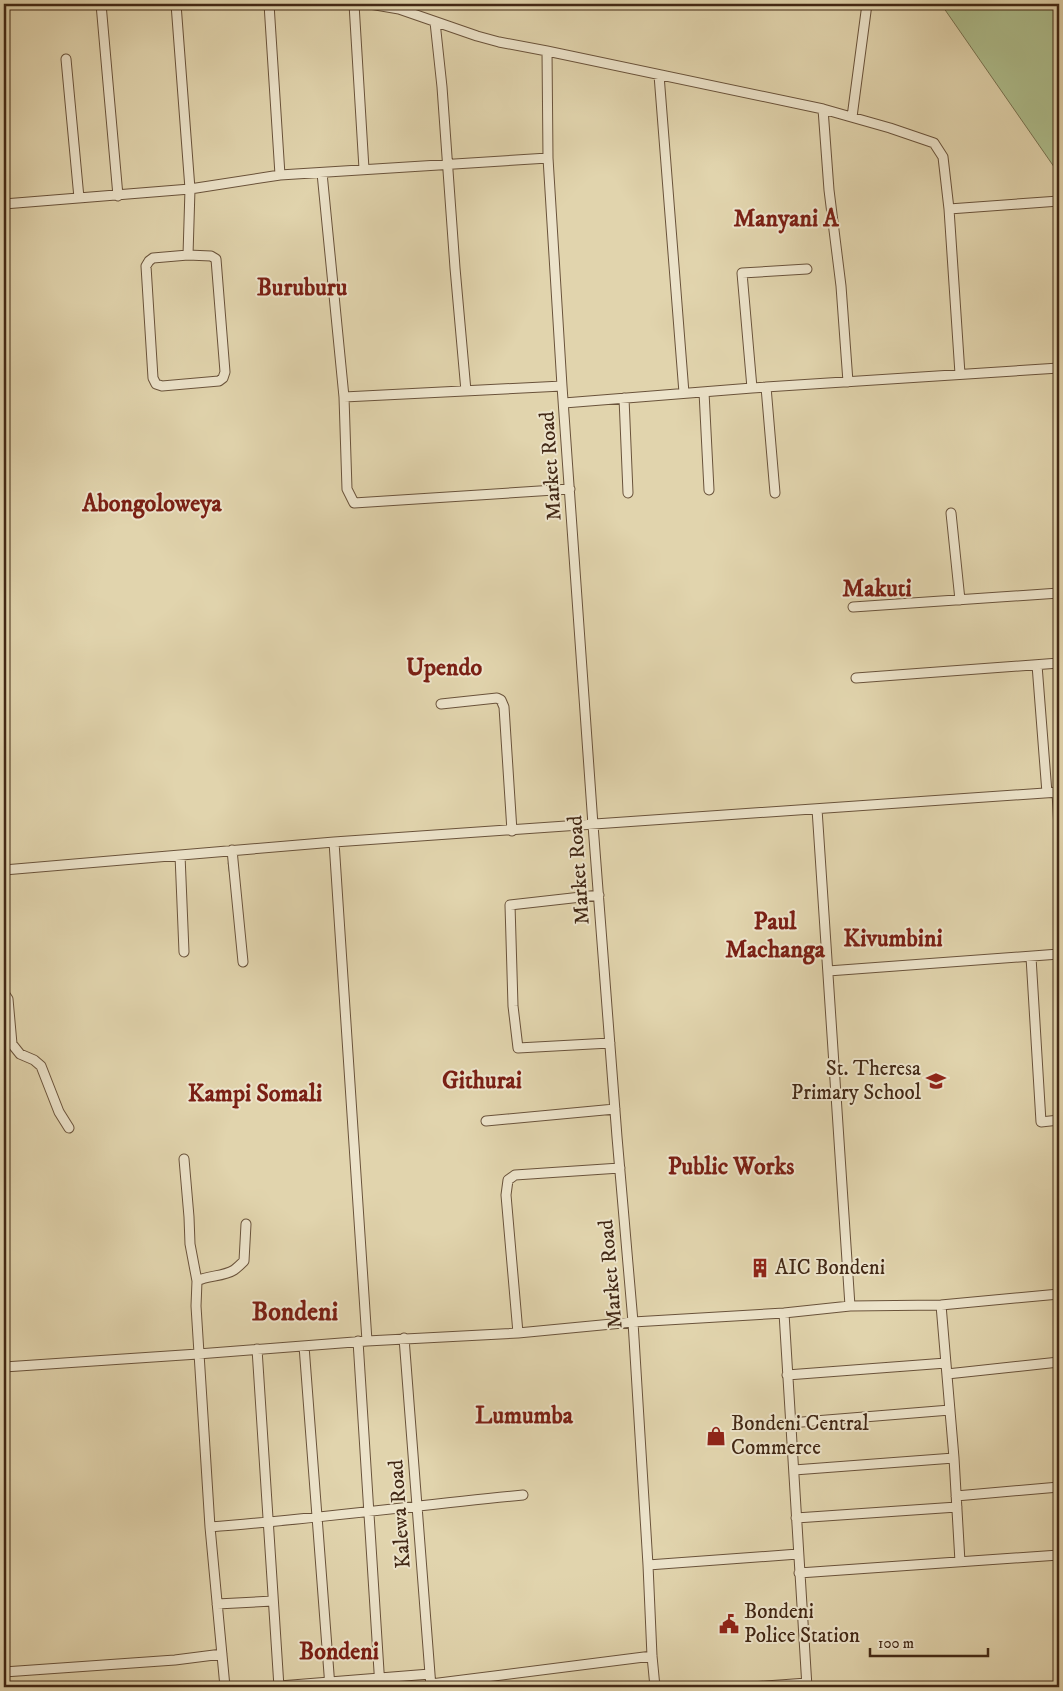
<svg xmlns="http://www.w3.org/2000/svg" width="1063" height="1691" font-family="'IM FELL DW Pica',serif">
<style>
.green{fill:#aebe8d;stroke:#787351}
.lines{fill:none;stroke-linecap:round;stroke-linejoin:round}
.stream{stroke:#747e71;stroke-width:2.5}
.minor-casing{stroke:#6a533b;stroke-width:11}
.minor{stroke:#ece3ca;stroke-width:9}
.labels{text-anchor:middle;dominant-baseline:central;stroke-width:4;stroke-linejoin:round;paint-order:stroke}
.street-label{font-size:21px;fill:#422815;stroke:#ece3ca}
.poi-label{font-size:21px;fill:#422815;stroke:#ece3ca;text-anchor:start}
.quarter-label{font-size:24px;font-weight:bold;fill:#7a1f14;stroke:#ece3ca}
.district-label{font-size:26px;font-weight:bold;fill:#7a1f14;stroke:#ece3ca}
</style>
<rect width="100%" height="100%" fill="#e1d4ad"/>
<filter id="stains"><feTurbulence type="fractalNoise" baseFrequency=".004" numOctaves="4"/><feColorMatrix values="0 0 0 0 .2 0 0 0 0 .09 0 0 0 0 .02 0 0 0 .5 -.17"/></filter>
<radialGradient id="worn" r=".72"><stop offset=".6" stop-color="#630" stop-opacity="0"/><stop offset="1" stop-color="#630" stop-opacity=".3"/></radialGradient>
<path class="green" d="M941,4H1059V174Z"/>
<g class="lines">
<path class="stream" d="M229,863L230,871"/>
<defs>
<path id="minor" d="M101,4L118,196
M176,4L190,189L188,255
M269,4L280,175
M354,4L364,169
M370,4L399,9L477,36L499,42L547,51L823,109L890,128L934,143L943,157L949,209L960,374
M435,22L442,87L455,268L466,391
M547,51L548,158L562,386L593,825L617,1137L633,1322L648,1565L652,1656L655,1687
M66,59L79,198
M659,75L684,393
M823,109L829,190L841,286L848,382
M852,117L867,4
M322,173L344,397L347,489L354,503L570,489
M4,204L190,189L280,175L548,158
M949,209L1059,201
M188,255L211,256L216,259L225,372L223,378L219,381L162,386L156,384L153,378L146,266L149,261L153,258Z
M766,387L775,493
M752,388L742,273L807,269
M704,392L709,490
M344,397L562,386
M624,398L628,493
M564,403L752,388L1059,368
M951,513L960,600
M853,607L1059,593
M1037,665L1047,793
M856,678L1059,663
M441,704L497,698L501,700L504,707L512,831
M1057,792L1059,829
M817,809L850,1306
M334,842L367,1341
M232,850L243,962
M180,855L184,952
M4,870L334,842L1059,792
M599,895L510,905L513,1006L518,1048L610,1043
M1031,957L1041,1122L1059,1120
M828,971L1059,954
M4,993L8,999L12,1044L20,1054L34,1060L41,1066L59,1112L69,1128
M486,1121L615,1109
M184,1159L189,1217L190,1244L197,1281
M941,1305L954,1458L960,1562
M784,1313L807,1687
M518,1333L506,1195L508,1180L515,1175L620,1168
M404,1338L431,1687
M358,1341L380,1687
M304,1346L330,1687
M257,1349L279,1687
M4,1367L198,1354L367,1341L518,1333L633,1322L784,1313L850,1306L941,1305L1059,1294
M947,1374L1059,1362
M787,1375L946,1363
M790,1423L950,1410
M794,1470L954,1458
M956,1496L1059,1487
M796,1518L957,1507
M210,1527C315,1519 419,1505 523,1495
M648,1565L798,1554
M799,1573L1059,1555
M217,1604L273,1601
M4,1672L175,1660L222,1654
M431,1684L652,1656
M225,1687L210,1527L196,1306L197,1281C208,1275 223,1277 234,1270C237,1268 241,1264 244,1261L246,1224
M267,1687L430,1674
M752,1687L807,1683"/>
</defs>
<use href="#minor" class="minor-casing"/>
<use href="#minor" class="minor"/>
</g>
<defs>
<symbol id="school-bare" viewBox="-9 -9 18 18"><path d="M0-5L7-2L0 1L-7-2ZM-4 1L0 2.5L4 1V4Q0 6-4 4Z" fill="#8f2418" stroke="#ece3ca" stroke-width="2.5" paint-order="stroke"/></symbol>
<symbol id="building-bare" viewBox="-9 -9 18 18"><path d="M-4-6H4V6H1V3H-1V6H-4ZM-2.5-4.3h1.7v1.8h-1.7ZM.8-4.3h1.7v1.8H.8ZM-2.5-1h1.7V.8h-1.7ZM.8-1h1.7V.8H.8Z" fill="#8f2418" stroke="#ece3ca" stroke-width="2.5" paint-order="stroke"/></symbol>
<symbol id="shop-bare" viewBox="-9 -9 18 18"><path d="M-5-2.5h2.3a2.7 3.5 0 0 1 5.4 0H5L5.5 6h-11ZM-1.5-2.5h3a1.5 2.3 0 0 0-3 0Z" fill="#8f2418" stroke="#ece3ca" stroke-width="2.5" paint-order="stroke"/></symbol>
<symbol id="civic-bare" viewBox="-9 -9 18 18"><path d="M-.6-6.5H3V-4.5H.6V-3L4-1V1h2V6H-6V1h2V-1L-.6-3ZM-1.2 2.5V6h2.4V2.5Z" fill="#8f2418" stroke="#ece3ca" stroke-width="2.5" paint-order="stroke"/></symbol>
</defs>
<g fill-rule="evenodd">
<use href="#school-bare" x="922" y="1067" width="28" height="28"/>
<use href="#building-bare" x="746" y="1254" width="28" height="28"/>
<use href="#shop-bare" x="702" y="1422" width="28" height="28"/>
<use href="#civic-bare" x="715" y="1610" width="28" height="28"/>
</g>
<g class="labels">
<g class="street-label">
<text transform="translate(551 466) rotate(-94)">Market Road</text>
<text transform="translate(579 870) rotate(-94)">Market Road</text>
<text transform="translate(611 1274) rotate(-95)">Market Road</text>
<text transform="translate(400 1514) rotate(-94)">Kalewa Road</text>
</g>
<g class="poi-label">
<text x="921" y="1069" text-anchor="end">St. Theresa<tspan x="921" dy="24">Primary School</tspan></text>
<text x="775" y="1268">AIC Bondeni</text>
<text x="731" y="1424">Bondeni Central<tspan x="731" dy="24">Commerce</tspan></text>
<text x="744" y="1612">Bondeni<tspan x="744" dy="24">Police Station</tspan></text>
</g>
<g class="quarter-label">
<text x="786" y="219">Manyani A</text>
<text x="302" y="288">Buruburu</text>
<text x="152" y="504">Abongoloweya</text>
<text x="877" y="589">Makuti</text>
<text x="444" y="668">Upendo</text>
<text x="775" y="922">Paul<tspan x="775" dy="28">Machanga</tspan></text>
<text x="893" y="939">Kivumbini</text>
<text x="482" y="1081">Githurai</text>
<text x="255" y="1094">Kampi Somali</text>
<text x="731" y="1167">Public Works</text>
<text x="524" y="1416">Lumumba</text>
<text x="339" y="1652">Bondeni</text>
</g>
<g class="district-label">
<text x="295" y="1312">Bondeni</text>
</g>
</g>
<rect width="1063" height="1691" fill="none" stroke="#e1d4ad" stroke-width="20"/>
<rect x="5" y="5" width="1053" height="1681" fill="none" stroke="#422815" stroke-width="2.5"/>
<rect x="10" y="10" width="1043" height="1671" fill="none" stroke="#422815"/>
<path d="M870 1648v8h118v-8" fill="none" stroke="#422815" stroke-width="2.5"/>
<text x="878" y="1648" font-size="15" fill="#422815" stroke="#ece3ca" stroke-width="4" paint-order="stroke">100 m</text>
<rect width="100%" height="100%" filter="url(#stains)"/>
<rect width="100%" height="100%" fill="url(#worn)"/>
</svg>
